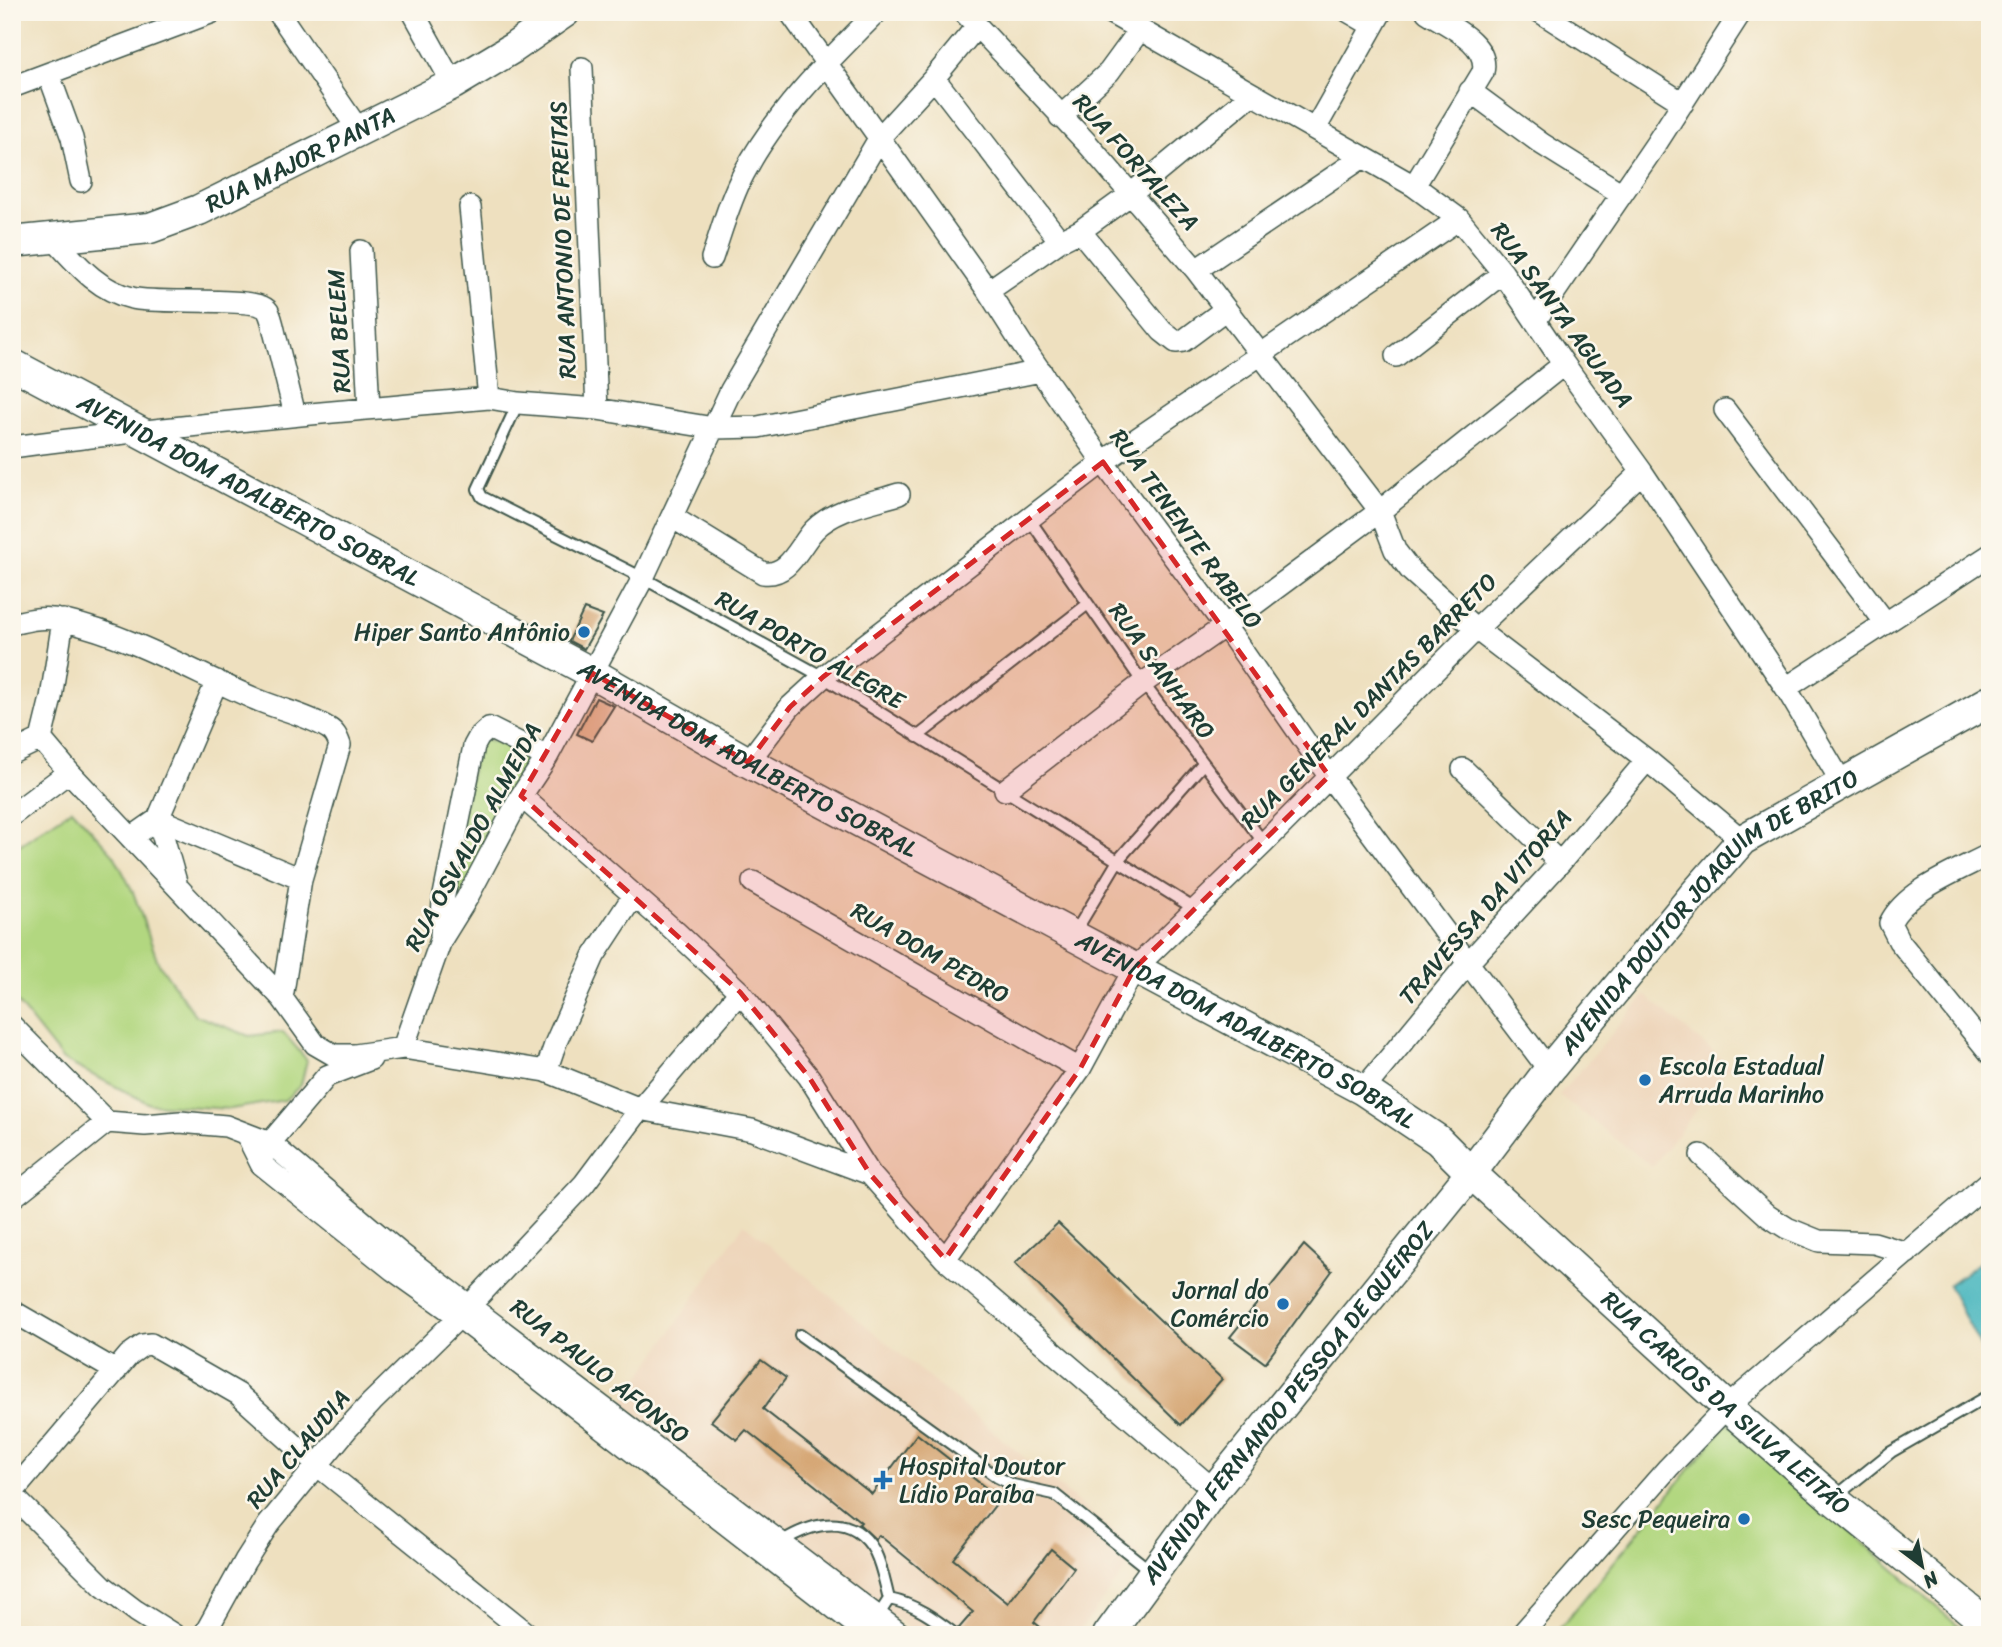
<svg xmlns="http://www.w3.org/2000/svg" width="2002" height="1647" font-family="Sriracha,sans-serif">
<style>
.built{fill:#eed6bb}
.green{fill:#b2d780;stroke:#688a5a;stroke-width:2}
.water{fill:#47b6be;stroke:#337a79;stroke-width:2}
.building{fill:#d6a776}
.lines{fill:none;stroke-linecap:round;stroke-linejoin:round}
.lane-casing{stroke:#3e5549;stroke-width:14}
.street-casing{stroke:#3e5549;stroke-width:24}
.secondary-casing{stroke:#3e5549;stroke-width:33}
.lane{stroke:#fff;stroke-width:10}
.street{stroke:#fff;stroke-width:21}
.secondary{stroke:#fff;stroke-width:30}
.marked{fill:#d62828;fill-opacity:0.2;stroke:#d62828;stroke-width:5;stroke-dasharray:14 9;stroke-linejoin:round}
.poi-dot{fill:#1f6fb2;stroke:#fbf7ec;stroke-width:2.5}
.labels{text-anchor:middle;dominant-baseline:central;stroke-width:5;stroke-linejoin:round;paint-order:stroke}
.street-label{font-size:24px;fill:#1f3d34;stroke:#fbf7ec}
.poi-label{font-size:24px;fill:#1f3d34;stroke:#fbf7ec;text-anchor:end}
</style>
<rect width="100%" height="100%" fill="#fbf7ec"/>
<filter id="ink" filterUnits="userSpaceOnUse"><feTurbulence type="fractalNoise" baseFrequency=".0143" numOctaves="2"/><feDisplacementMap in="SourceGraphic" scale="14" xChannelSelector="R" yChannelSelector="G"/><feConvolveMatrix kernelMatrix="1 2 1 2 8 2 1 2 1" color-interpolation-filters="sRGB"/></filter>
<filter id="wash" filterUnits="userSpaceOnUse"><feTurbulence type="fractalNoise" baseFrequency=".00686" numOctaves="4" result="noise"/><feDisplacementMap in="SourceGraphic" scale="28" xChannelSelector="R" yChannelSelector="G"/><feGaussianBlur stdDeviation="1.57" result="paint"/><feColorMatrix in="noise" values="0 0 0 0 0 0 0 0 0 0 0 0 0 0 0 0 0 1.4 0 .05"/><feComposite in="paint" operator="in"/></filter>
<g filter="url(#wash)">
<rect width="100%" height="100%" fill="#eee0bf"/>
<path class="built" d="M1645,995L1730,1066L1652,1167L1559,1095Z
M744,1224L1139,1553L1076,1635H918L619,1408Z"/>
<path class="green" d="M479,737L547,757L467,898L443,900Z
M72,809L114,855L133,892L158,962L195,1015L249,1036L283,1032L307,1060L301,1085L285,1100L231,1109L150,1104L63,1060L12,996V850Z
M1728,1422L1968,1635H1552L1566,1621Z"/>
<path class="water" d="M1990,1255V1365L1948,1285Z"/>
<g id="blocks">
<path class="building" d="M584,609L603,616L584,649L569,641Z
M596,698L614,706L592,741L577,734Z
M1058,1223L1222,1379L1181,1425L1015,1263Z
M1304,1245L1332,1271L1265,1363L1230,1337Z
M761,1360L786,1378L763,1409L872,1494L917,1434L1000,1499L953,1559L1008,1603L1051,1549L1074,1568L1034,1622L1050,1635H964L959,1628L973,1612L879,1535L875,1539L859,1524L861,1522L746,1430L737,1440L711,1421Z"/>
</g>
</g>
<g filter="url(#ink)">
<use href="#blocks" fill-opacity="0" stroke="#3e5549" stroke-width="2"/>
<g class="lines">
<defs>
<path id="lane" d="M518,403L478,489L482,497L643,578L823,677L1195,909
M1030,520L1143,683L1264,843
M917,737L1088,604
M1074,934L1119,859L1203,764
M800,1335L997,1477L1013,1485L1054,1494L1152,1572
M1835,1497L1891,1452L1990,1395
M781,1542C813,1522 853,1512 875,1552C882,1566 885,1584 889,1599
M878,1616L889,1599C915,1604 935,1619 956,1635"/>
<path id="street" d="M278,12L360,132
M413,12L453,84
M790,12L988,291L1023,346L1103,462L1225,626L1329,776L1468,963L1549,1070
M964,12L1086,142L1196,270L1380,511L1395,550L1411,571L1476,629L1647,760L1742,840
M1109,12L1414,186L1459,219L1503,273L1564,364L1642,472L1786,688L1842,783
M1349,12L1373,26
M1540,12L1683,103
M582,68L597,409
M49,75L72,138L81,181
M934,78L1060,241
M12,87L213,12
M1470,91L1542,144L1622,194
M1060,117L1109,72L1139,31
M1315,129L1381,12
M1414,186L1483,72C1490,43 1448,26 1427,12
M470,207L489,398
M1080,231L1162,331L1176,342L1183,341L1226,309
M53,238C76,263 97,290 132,298C157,305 258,295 268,311C273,320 274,333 277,342C283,366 289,390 295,415
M361,251L369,409
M712,258C722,229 730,199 744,173C777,111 828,61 877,12
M1196,270L1363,157
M988,291L1060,241L1080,231L1131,194L1252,94
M1535,321L1656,144L1741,12
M1396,356L1503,273
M1725,410L1885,622
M12,447C171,426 330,412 489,398L518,403L597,409L714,428L758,427L1041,371
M672,517L763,573C789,577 799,546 814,530C835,508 871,503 899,494
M63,620L51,698L41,739L69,772L282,998L315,1044L334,1055H355L403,1048L546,1071L640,1109L752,1130L870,1174
M12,624C31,619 46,616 65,621C131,636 191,671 253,698C277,709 305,714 328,728C335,732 337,737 340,745L301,879L282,998
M1786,688L1990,555
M12,753L41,739
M748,762L790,707L823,677L1103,462L1459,219
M1463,769L1560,863
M1005,790L1143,683L1225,626L1380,511L1564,364
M521,796L676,932L740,992L809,1077L870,1174L945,1259L1214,1490
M12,815L69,772
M131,838L158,819L301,879
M1990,854C1958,871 1906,890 1890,923L1899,941L1990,1053
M176,882L158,819L217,681
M753,882L1080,1069
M441,936L443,900L474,746L479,737L489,728L547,757
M12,1026L107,1122L145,1125L180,1122L226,1126L270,1143L400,1253L902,1635
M403,1048L441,940L467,898L521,796L547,757L643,578L731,390L880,137L934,78L977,26
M546,1071L556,1042L594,956L634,895
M1363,1090L1468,963L1560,863L1647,760
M246,1134L261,1164L393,1270L459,1317L869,1635
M265,1153L270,1143L327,1076L371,1059
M1701,1155L1768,1216L1787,1228L1819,1241L1874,1243L1907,1253
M12,1198L107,1122
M945,1259L1080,1069L1134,969L1264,843L1476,629L1642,472
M12,1311L116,1371
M12,1493L129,1355L143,1345L151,1344L238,1394L317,1465L529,1635
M12,1495L103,1586L136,1611L174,1635
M204,1635L245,1561L268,1525L347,1429L372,1402L459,1317L584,1184L640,1109L740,992
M1521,1635L1668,1468L1727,1407L1990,1181"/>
<g id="secondary">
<path id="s1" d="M12,242L150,228L199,210L453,84L513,48L565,12"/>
<path id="s2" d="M12,364L592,673L748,762L1363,1090L1438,1140L1471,1173L1727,1407L1833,1499L1990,1626"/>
<path id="s3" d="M1108,1635L1214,1490L1471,1173L1549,1070L1692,897L1742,840L1990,701"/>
</g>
</defs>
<use href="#lane" class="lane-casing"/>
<use href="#street" class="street-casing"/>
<use href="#secondary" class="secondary-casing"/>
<use href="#lane" class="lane"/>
<use href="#street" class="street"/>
<use href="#secondary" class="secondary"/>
</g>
</g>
<path class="marked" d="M1103,462L1329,776L1134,969L1080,1069L945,1259L870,1174L809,1077L740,992L521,796L592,673L748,762L790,707L823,677Z"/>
<g class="poi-dot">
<circle cx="584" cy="632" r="7"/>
<circle cx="1645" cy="1080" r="7"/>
<circle cx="1283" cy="1304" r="7"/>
<path d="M879.5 1469.5h7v7h7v7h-7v7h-7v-7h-7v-7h7z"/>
<circle cx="1744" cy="1519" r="7"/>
</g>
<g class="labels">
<g class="street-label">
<text stroke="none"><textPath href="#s1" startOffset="304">RUA MAJOR PANTA</textPath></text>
<text transform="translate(1136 162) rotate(48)">RUA FORTALEZA</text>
<text transform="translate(563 240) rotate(-92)">RUA ANTONIO DE FREITAS</text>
<text transform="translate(1562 315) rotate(54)">RUA SANTA AGUADA</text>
<text transform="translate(339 331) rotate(-93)">RUA BELEM</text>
<text stroke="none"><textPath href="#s2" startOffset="268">AVENIDA DOM ADALBERTO SOBRAL</textPath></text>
<text transform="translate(1186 529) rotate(54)">RUA TENENTE RABELO</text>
<text transform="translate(810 650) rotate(30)">RUA PORTO ALEGRE</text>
<text transform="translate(1162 671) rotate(54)">RUA SANHARO</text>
<text transform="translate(1369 701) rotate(-45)">RUA GENERAL DANTAS BARRETO</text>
<text stroke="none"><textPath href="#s2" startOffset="835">AVENIDA DOM ADALBERTO SOBRAL</textPath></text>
<text transform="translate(473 837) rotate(-61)">RUA OSVALDO ALMEIDA</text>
<text transform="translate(1485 907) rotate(-49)">TRAVESSA DA VITORIA</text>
<text stroke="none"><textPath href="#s3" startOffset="945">AVENIDA DOUTOR JOAQUIM DE BRITO</textPath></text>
<text transform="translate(930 953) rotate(30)">RUA DOM PEDRO</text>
<text stroke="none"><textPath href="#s2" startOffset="1402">AVENIDA DOM ADALBERTO SOBRAL</textPath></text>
<text transform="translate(600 1371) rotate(38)">RUA PAULO AFONSO</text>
<text stroke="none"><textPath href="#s3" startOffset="294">AVENIDA FERNANDO PESSOA DE QUEIROZ</textPath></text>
<text stroke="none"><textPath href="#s2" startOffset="2014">RUA CARLOS DA SILVA LEITÃO</textPath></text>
<text transform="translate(298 1449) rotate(-50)">RUA CLAUDIA</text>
</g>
<g class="poi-label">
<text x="570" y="632">Hiper Santo Antônio</text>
<text x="1659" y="1066" text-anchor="start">Escola Estadual<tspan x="1659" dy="28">Arruda Marinho</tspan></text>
<text x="1269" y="1290">Jornal do<tspan x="1269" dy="28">Comércio</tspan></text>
<text x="899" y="1466" text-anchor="start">Hospital Doutor<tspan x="899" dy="28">Lídio Paraíba</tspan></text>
<text x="1730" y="1519">Sesc Pequeira</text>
</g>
</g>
<rect width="2002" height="1647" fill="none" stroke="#fbf7ec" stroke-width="42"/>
<g transform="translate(1922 1566) rotate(148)" stroke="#fbf7ec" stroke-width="5" paint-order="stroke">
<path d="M0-5L12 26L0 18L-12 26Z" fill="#1f3d34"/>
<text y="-10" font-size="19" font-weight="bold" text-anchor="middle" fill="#1f3d34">N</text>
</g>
</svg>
